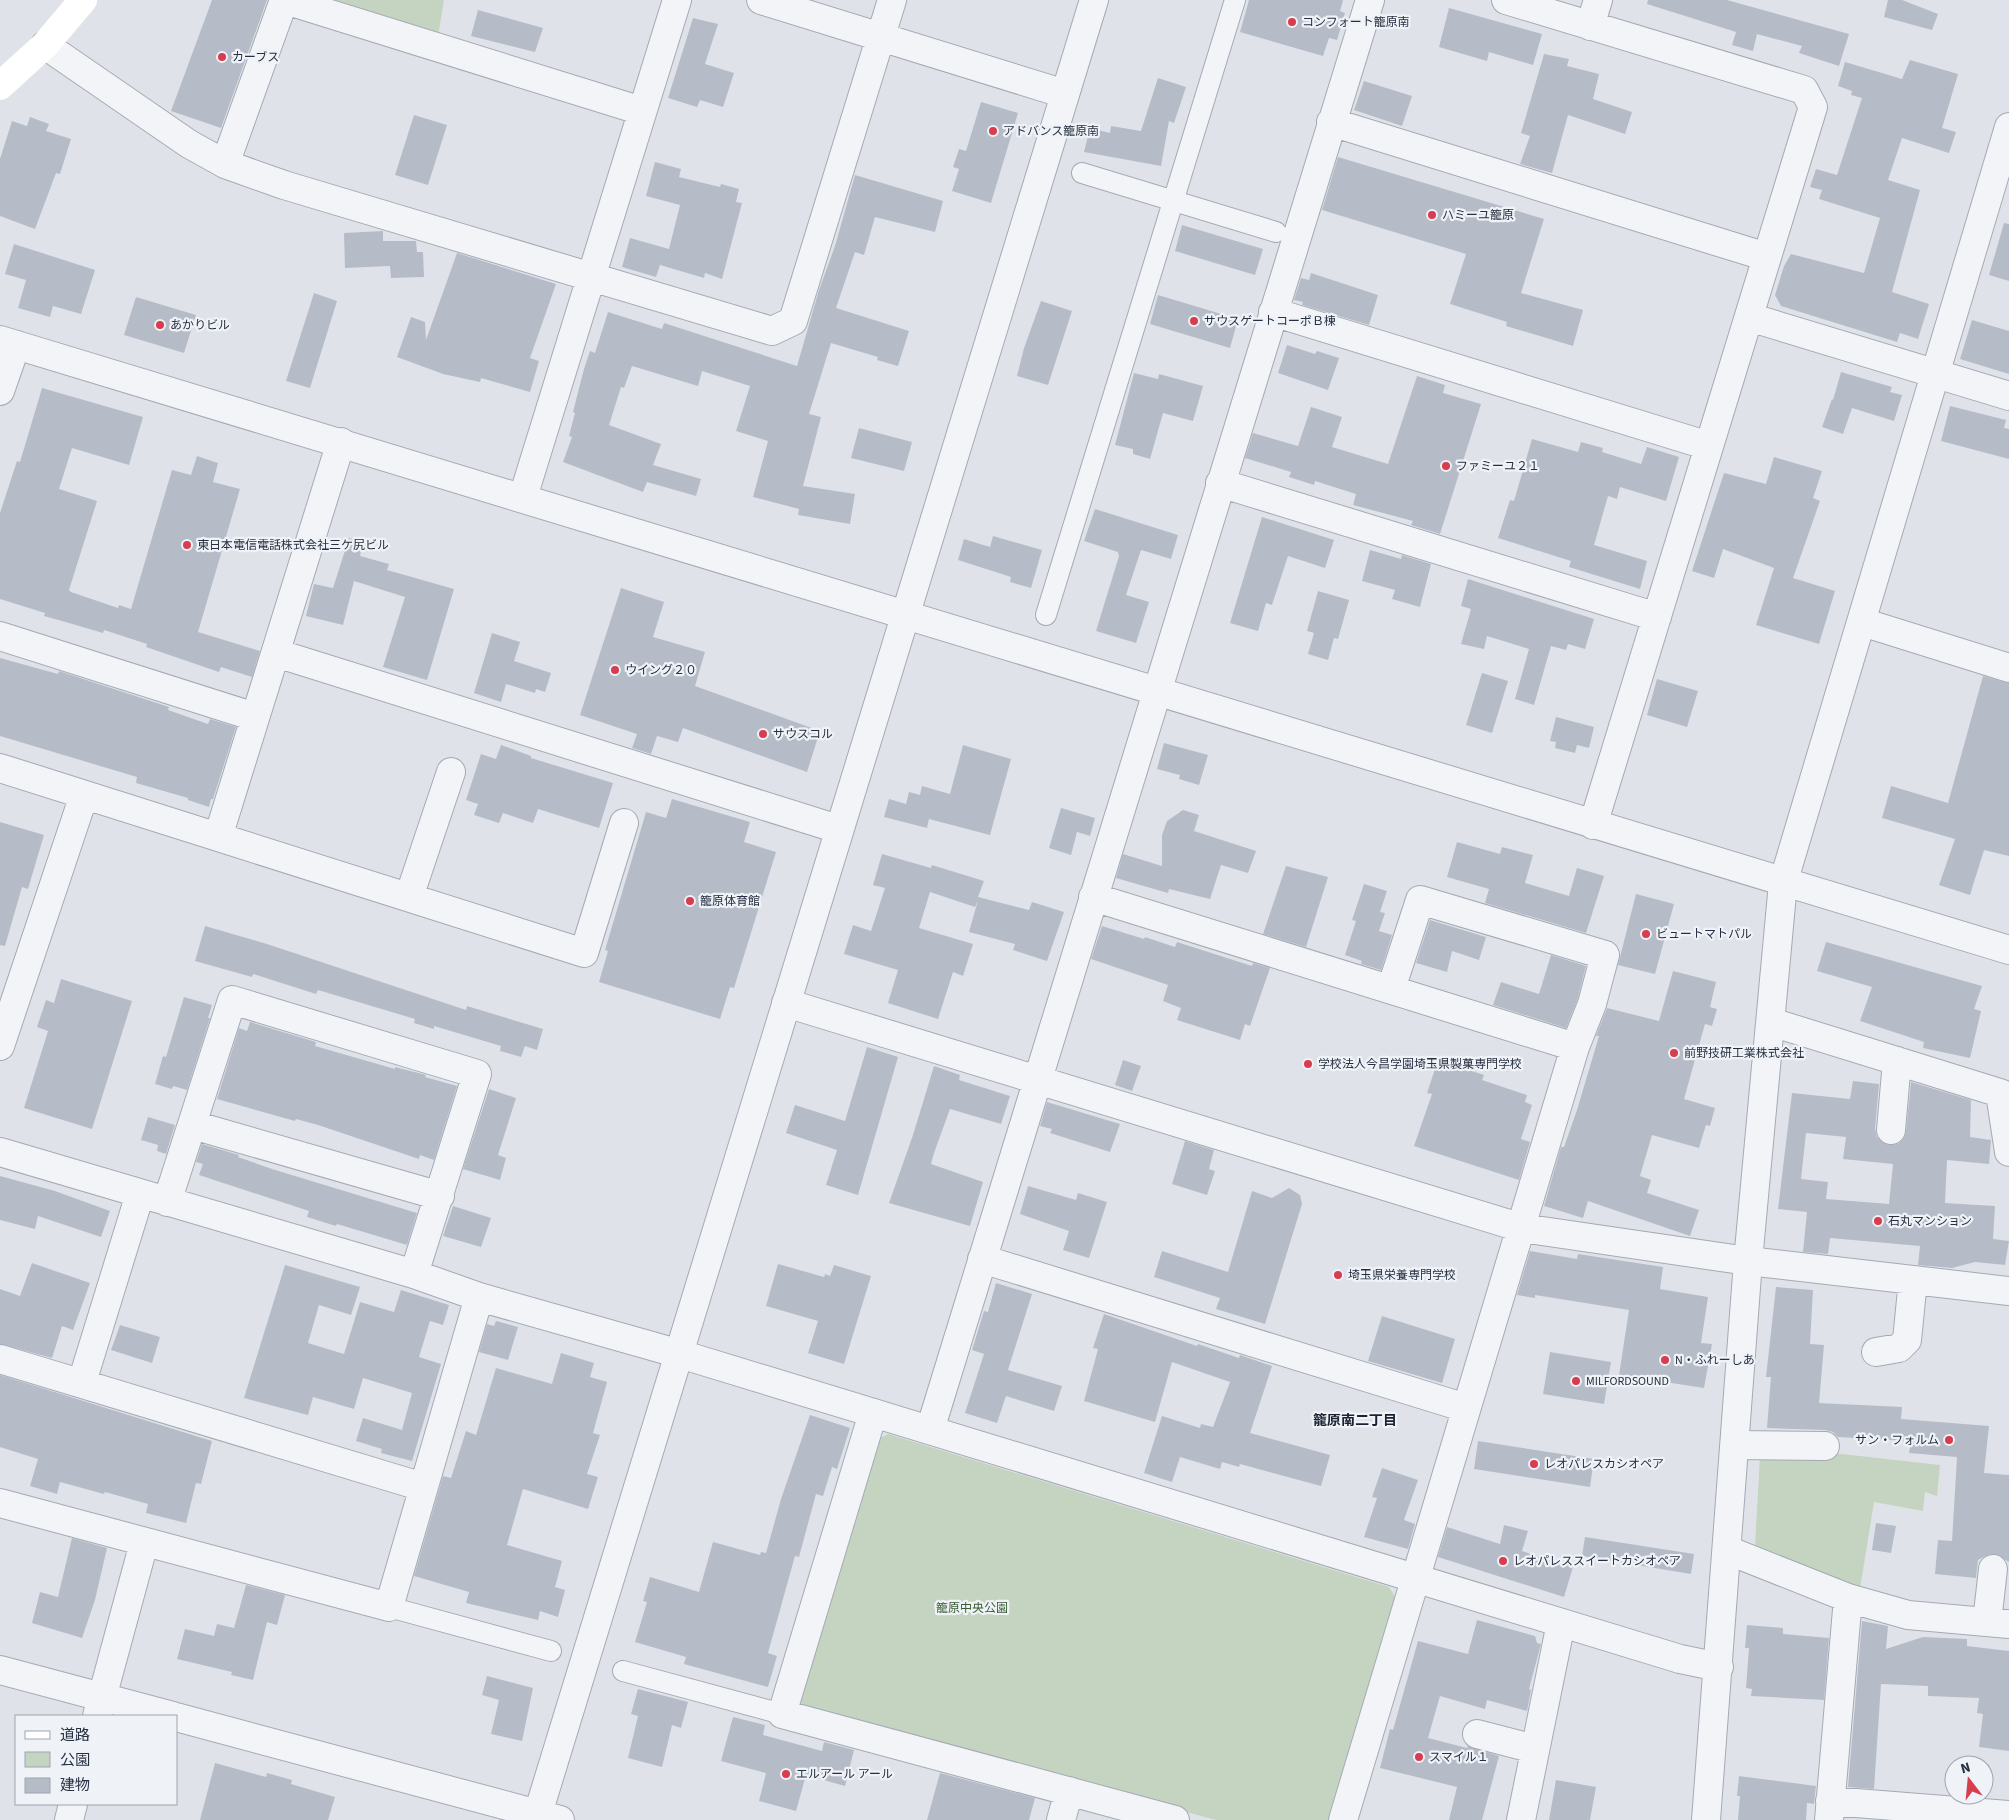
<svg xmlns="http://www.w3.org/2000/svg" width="2009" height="1820" font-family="'Source Sans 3','Noto Sans JP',sans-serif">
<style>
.green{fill:#c4d4c0}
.building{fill:#b6bcc7;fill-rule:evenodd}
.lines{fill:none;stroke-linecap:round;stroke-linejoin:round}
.pedestrian-casing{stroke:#a4aab4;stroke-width:22}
.minor-casing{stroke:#a4aab4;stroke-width:30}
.tertiary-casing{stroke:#a4aab4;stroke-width:30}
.pedestrian{stroke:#f2f4f7;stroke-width:20}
.minor{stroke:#f2f4f7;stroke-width:28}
.tertiary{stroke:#f2f4f7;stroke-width:28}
.secondary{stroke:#fff;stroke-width:28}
.poi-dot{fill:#d73c4f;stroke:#eff2f7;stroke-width:2}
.labels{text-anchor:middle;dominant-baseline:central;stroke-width:4.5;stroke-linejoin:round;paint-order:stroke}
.poi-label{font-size:12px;fill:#273042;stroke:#eff2f7;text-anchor:start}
.park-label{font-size:12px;fill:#3a5e33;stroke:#eff2f7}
.neighbourhood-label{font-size:14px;font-weight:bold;fill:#192132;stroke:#eff2f7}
</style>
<rect width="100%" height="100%" fill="#dfe3e9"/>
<path class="green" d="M320,0H444L438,36Z
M888,1434L1389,1587L1397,1600L1331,1820H1216L803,1708L797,1696L875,1441Z
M1842,1454L1940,1465L1937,1496L1925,1492L1923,1511L1874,1502L1860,1589L1755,1547L1760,1456Z"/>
<path class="building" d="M212,0H267L221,128L171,111Z
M1249,0H1343L1340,11L1345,13L1337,40L1329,38L1323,56L1240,32Z
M1648,0H1727L1849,34L1839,66L1799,53L1802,46L1757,34L1753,51L1732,45L1736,32L1647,4Z
M1888,0H1902L1938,14L1932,30L1884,17Z
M1449,8L1542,34L1533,65L1489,52L1487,61L1439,47Z
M478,10L543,28L535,52L471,36Z
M693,18L718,24L705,64L734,73L723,107L700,100L697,107L668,98Z
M1544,54L1569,59L1567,66L1599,74L1593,99L1632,112L1625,134L1568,115L1552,173L1520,164L1530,136L1521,133Z
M1910,60L1958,74L1942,128L1956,132L1949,153L1902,138L1888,180L1920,190L1892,292L1929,304L1918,339L1900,333L1897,342L1781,306L1775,295L1784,266L1791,254L1864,273L1880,218L1819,199L1822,190L1810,187L1816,169L1837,175L1862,98L1851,95L1852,91L1838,86L1845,62L1902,79Z
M1158,78L1186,87L1174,123L1169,121L1161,166L1084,152L1090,128L1110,133L1111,126L1141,131Z
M1364,81L1412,96L1402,126L1354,110Z
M981,102L1018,113L991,203L952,191L959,169L953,167L959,149L966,151Z
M414,115L447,125L428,185L395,175Z
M30,117L49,124L46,131L71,139L60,174L56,173L35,229L0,216V159L12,121L27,126Z
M1338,157L1544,219L1521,293L1583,310L1573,346L1506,326L1507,322L1450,304L1466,254L1322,210Z
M655,162L681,169L679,177L720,187L721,184L739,189L736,202L742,203L722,279L705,273L704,278L660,265L656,277L622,267L630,238L669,249L680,205L646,196Z
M855,175L943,201L935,232L875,217L864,255L855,252L836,308L909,331L898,366L877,360L878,357L831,343L809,414L821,417L803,486L855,494L850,524L798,515L799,509L753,497L768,441L736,431L750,386L702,371L698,386L632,366L624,388L621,387L609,425L661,444L653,465L701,479L696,496L647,482L643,492L563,462L572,437L569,436L575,413L573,412L584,369L590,351L595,353L608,312L662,329L664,323L797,366L819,290L835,246Z
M2004,223L2009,224V281L1989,275Z
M1182,225L1263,249L1255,275L1175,251Z
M383,231V241H416L417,252H423L424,277L391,278L390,266L345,268L344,233Z
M14,244L95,270L81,314L53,306L50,317L18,308L26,280L5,274Z
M457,253L556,284L530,358L539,361L530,392L481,378L480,382L443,374L397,357L411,317L425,322L426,340Z
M1311,273L1378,295L1369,325L1302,305L1303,302L1294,300L1301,278L1309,280Z
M314,293L337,301L310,388L286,381Z
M1158,295L1238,319L1230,348L1150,324Z
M136,297L196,315L184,353L124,335Z
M1041,301L1072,311L1048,385L1017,376L1024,348Z
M1972,320L2009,331V374L1960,359Z
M1287,345L1315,354L1317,351L1339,358L1328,390L1278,373Z
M1841,372L1892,387L1890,392L1902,395L1894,421L1852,408L1843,434L1822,427L1832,399L1833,400Z
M1134,373L1158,379L1159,374L1203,386L1193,421L1163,413L1150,459L1133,454V449L1115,445Z
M1417,376L1445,385L1443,393L1481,404L1440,534L1411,525L1413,521L1353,505L1356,494L1315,481L1314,485L1289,477L1291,472L1245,458L1253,433L1298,446L1311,407L1342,417L1332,447L1388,464Z
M42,388L143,417L129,465L72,448L59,489L97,501L69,590L71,592L118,608L119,605L131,609L172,470L191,475L197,456L218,463L213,482L240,489L198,632L260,651L252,677L221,667L219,672L146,647L147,644L104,630L103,633L62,621L44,616L45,613L0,599V513L17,461L20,462Z
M1950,406L2006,420L2004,428L2009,429V459L1941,441Z
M859,428L912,442L904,471L851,458Z
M1532,439L1578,452L1581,442L1603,448L1602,452L1641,464L1647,447L1679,457L1666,501L1620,487L1617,499L1608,496L1594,545L1647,561L1640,589L1569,567L1571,561L1498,538L1510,500L1514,501Z
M1774,457L1822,471L1813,498L1820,501L1793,578L1835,591L1819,644L1756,625L1774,568L1723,549L1714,578L1692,571L1724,473L1766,484Z
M1095,509L1178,535L1171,559L1141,550L1126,595L1149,602L1136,643L1096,631L1119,556L1118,552L1084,541Z
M1262,517L1334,540L1325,568L1288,556L1272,605L1266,603L1258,631L1230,623Z
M993,536L1042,550L1031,588L1010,582L1011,577L958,560L964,539L990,547Z
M349,538L363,542L360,556L389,564L387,570L454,589L427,680L383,667L405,597L354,581L343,625L306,616L314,584L333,588Z
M1370,550L1401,559L1402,555L1431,564L1420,607L1392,599L1395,590L1362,581Z
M1468,579L1594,619L1585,649L1568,644L1566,650L1551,646L1534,705L1515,699L1529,649L1487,636L1484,649L1461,644L1471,609L1461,606Z
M621,588L664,602L653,637L705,652L695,686L820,731L807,772L683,728L678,742L657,736L651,754L632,748L637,734L580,715Z
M1318,591L1349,600L1338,639L1334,638L1328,660L1308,654L1314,633L1307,631Z
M492,633L520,642L514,661L551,673L545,692L536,689L535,693L506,684L501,702L474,693Z
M0,658L58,674L59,671L169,707L168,710L208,724L210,719L236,727L213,799H211L209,807L188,800V798L136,783L137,777L0,736Z
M1482,673L1508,681L1492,733L1466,725Z
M1983,676L2009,683V856L1984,850L1970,895L1939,885L1955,839L1882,818L1891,786L1948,803Z
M1657,679L1698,691L1687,727L1647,715Z
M1556,717L1594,727L1589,748L1577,745L1575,753L1555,748L1556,742L1550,741Z
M1164,743L1208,755L1199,785L1179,779L1180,775L1157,769Z
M501,745L531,756V758L613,783L599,828L538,809L533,823L503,813L499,823L474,815L478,804L466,800L481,754L496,759Z
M963,745L1011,759L990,835L929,819L927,828L884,817L889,799L906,804L909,792L920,795L922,786L950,794Z
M672,799L750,822L744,842L776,852L734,988L730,987L720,1019L599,982L608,951L605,950L646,812L666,818Z
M1061,808L1095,818L1090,836L1077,832L1071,855L1049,848Z
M1183,810L1199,815L1194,831L1256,851L1248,873L1221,865L1210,899L1169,889L1168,893L1116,878L1123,854L1162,866V835L1167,821Z
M0,822L44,835L28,889L22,887L5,946L0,945Z
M1457,842L1500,854L1502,847L1533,855L1525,883L1569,896L1577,868L1604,876L1586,933L1485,903L1489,889L1447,877Z
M882,854L931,868L932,865L984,881L978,897L1029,910L1032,902L1064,912L1047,961L1013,950L1015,944L969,932L978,900L975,907L930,892L919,928L973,944L963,976L953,972L938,1019L888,1003L898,970L844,954L853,925L871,931L885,888L873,885Z
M1286,866L1328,877L1306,947L1263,934Z
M1364,884L1387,891L1380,912L1385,913L1379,931L1392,935L1381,970L1361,964L1362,961L1345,955L1356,921L1352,920Z
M1636,894L1674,904L1655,974L1618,965Z
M1430,920L1486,937L1479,960L1452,951L1447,972L1416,963Z
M205,926L267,944L466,1010L467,1006L543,1029L537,1050L525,1046L521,1057L500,1051L501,1046L434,1026V1029L414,1023L415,1019L318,990L316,994L253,974L252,977L195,961Z
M1102,926L1144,939L1145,937L1175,947L1177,942L1252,966L1253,963L1270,968L1250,1026L1245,1024L1240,1040L1177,1020L1181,1008L1163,1001L1168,985L1091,959Z
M1826,942L1982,986L1974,1009L1981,1011L1970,1058L1923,1048L1924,1042L1860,1021L1872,987L1817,971Z
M1551,955L1586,966L1577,1001L1566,1028L1493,1005L1501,982L1539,994Z
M1673,971L1716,982L1710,1007L1717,1009L1712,1026L1705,1024L1684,1099L1715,1108L1710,1126L1706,1125L1699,1148L1652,1135L1640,1176L1651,1180L1647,1193L1699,1210L1690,1236L1588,1201L1583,1218L1544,1206L1561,1147H1564L1577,1110L1599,1036H1596L1607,1008L1659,1021Z
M61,979L132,1001L92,1129L24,1108L48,1031L37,1027L46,1000L54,1003Z
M184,997L212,1005L208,1018H210L187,1090L173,1086L172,1089L155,1084L163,1056L166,1057Z
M250,1022L316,1042L315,1046L395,1069V1067L426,1075L425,1077L457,1086L434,1160L420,1155L419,1159L318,1125L296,1119L295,1121L217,1099L239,1028L247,1031Z
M867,1047L898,1057L858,1195L826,1185L837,1150L786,1133L795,1105L845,1121Z
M1123,1060L1141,1066L1132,1091L1115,1085Z
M1438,1060L1484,1075L1482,1080L1527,1095L1525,1102L1532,1105L1521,1139L1530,1142L1519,1180L1414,1146L1432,1094L1427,1093Z
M934,1066L960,1075L959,1080L1010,1096L1001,1124L950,1109L934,1153L931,1164L983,1182L970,1226L889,1203L913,1135Z
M1853,1081L1879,1084L1875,1129L1877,1137L1882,1142L1889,1145L1898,1144L1903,1139L1906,1132L1911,1082L1971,1100L1970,1137L1991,1140L1989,1164L1947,1160L1945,1203L1995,1206L1993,1239L2009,1241L2005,1265L1975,1262L1952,1268L1918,1265L1920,1246L1830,1238L1828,1254L1803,1252L1807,1212L1778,1209L1792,1093L1850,1099ZM1806,1133L1846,1137L1843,1159L1893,1164L1889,1204L1826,1199L1828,1182L1801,1179Z
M489,1089L516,1098L498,1155L506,1158L500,1180L463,1169Z
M1047,1102L1120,1124L1110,1152L1050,1133L1052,1129L1040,1126Z
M148,1117L175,1125L166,1154L157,1151L158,1145L141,1140Z
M1185,1141L1214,1150L1209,1169L1215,1171L1207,1195L1172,1184Z
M202,1144L239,1155L238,1157L272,1169L417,1213L407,1245L337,1224L336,1226L307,1217L309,1211L199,1175L203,1164L196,1162Z
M0,1176L55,1191L110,1211L101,1237L38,1216L35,1229L0,1220Z
M1028,1186L1076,1200L1078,1193L1107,1202L1089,1258L1063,1250L1069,1231L1020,1214Z
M1289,1188L1300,1195L1302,1204L1265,1324L1216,1309L1220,1298L1154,1277L1162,1251L1228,1272L1252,1191L1272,1198Z
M453,1206L491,1218L481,1247L443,1236Z
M1530,1251L1577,1259L1578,1254L1663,1267L1660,1289L1708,1297L1701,1343L1712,1344L1704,1388L1619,1375L1629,1310L1535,1295V1298L1517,1295Z
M32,1263L90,1283L73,1330L62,1326L52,1358L0,1344V1289L20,1296Z
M778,1264L824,1277L825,1274L830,1276L834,1265L871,1276L844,1364L808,1353L818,1321L766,1306Z
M285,1265L360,1287L351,1315L319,1305L308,1343L344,1354L360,1302L394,1312L401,1290L449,1305L443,1325L430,1321L419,1357L441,1364L412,1461L381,1453L382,1449L356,1441L363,1418L402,1430L412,1393L363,1378L354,1409L313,1397L308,1415L244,1398Z
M996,1283L1032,1294L1008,1370L1062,1386L1054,1411L1006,1396L997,1423L965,1413L984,1354L972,1350L984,1311L988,1312Z
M1776,1287L1813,1290L1810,1344L1824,1345L1819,1403L1902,1407L1901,1419L1989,1426L1984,1473L2009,1475V1562L1995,1554L1987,1555L1978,1560L1976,1578L1935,1574L1938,1540L1952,1541L1957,1457L1909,1453L1911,1441L1838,1437L1833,1432L1825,1430L1767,1428L1771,1377H1766Z
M1104,1314L1197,1346L1198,1344L1239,1358L1240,1355L1272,1366L1250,1433L1330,1455L1321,1486L1240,1464L1239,1467L1222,1462L1220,1469L1180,1457L1172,1482L1144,1473L1162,1416L1200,1428L1201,1424L1213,1427L1230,1382L1172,1362L1155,1422L1084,1401L1098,1349L1093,1348Z
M1382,1316L1455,1339L1442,1383L1368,1361Z
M496,1321L518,1327L508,1360L479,1352L487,1324L494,1326Z
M120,1325L160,1337L152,1363L111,1350Z
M1550,1352L1611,1362L1604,1404L1543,1394Z
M561,1353L594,1363L590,1377L607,1382L593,1433L600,1435L587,1474L598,1477L588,1509L523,1489L507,1545L562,1561L555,1587L565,1590L558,1617L540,1611L538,1620L466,1603L469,1592L414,1576L443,1476L451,1478L466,1431L476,1435L496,1368L552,1384Z
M0,1375L212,1441L201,1484L196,1483L186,1523L146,1513L148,1504L105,1492L104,1494L60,1482L57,1494L30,1486L38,1459L0,1447Z
M810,1415L850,1428L837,1469L832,1467L823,1496L816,1494L799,1557L795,1556L768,1653L777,1656L768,1687L684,1664L686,1657L635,1642L647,1602L643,1601L650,1577L699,1592L713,1542L760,1555L761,1552L766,1553L781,1499Z
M1478,1441L1594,1459L1590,1487L1474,1469Z
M1382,1468L1418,1480L1404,1520L1415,1524L1408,1549L1364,1537L1377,1498L1372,1497Z
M1876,1523L1896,1526L1891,1553L1872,1550Z
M1504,1525L1528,1531L1522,1551L1573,1567L1564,1597L1438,1557L1447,1527L1500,1544Z
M1585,1537L1694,1554L1691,1574L1582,1556Z
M72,1538L107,1548L95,1600L82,1638L32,1623L40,1592L58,1597Z
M246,1585L285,1595L277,1625L267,1622L253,1680L231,1675L232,1672L177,1659L185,1629L214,1636L217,1624L234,1628Z
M1477,1620L1535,1636L1537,1643L1541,1644L1529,1689L1531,1690L1527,1711L1487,1700L1485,1709L1440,1696L1428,1738L1467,1748L1468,1746L1499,1756L1482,1820H1449L1457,1787L1380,1768L1390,1729L1393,1730L1418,1641L1468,1654Z
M1862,1621L1888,1626L1886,1649L1923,1637L1967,1639V1646L2009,1651V1751L1979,1747L1983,1714L1977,1713L1979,1698L1928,1696V1686L1881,1684L1874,1789L1848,1787Z
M1747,1625L1783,1628V1634L1829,1638L1824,1700L1751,1696L1752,1689L1746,1688L1749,1648H1745Z
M487,1676L533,1688L522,1741L491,1734L499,1700L482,1695Z
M638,1689L688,1702L681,1728L672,1725L662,1767L628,1758L638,1716L631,1714Z
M733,1717L765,1725L763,1735L822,1751L824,1742L854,1750L845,1786L806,1775L796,1811L759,1801L766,1773L721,1761Z
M215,1763L266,1777L267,1773L292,1780L291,1784L335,1797L328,1820H200Z
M940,1773L1035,1798L1029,1820H927Z
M1739,1776L1816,1786L1814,1804L1807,1803L1806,1820H1738L1740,1796H1737Z
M1556,1780L1596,1787L1590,1820H1549Z"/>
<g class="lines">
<defs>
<path id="pedestrian" d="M1082,173L1276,232
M1046,615L1235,0
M389,1607L551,1651
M623,1671L782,1714"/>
<path id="minor" d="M285,0L642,111
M761,0L1065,94
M1506,0L1804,90L1813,107L1593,825
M1590,26L1598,0
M45,45L189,144L225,164L284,185L772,331L793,321L892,0
M1331,122L1767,257
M225,164L284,0
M1273,312L1709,446
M1749,317L2009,396
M0,391L16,345
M1220,483L1657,617
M523,497L677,0
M1862,622L2009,668
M0,636L255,717
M276,653L838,829
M0,768L218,837L341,442
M218,837L584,953L624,823
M409,897L451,772
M1093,897L1575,1047
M786,1003L1522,1228L1748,1261L2009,1291
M1771,1022L2000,1093L2009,1152
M0,1046L84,795
M193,1125L440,1196
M1891,1130L1897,1061
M0,1152L414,1274L479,1297L680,1354
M167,1202L232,1000L477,1074L414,1274
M982,1259L1466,1408
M1876,1352L1899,1348L1907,1340L1913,1280
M0,1359L423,1487
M82,1382L140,1194
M873,1413L782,1714L1175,1820
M930,1430L1370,0
M1735,1445L1825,1446
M0,1503L389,1607L479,1297
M1727,1550L1848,1598L1908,1615L2009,1624
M1987,1622L1993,1569
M97,1716L144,1543
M1477,1734L1535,1749
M1830,1801L2009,1815
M69,1820L73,1804
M1061,1820L1069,1791
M1343,1820L1575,1047L1592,1004L1605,955L1420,900L1391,989
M1521,1820L1561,1623
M1829,1820L1848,1598"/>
<path id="tertiary" d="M0,340L2009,950
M680,1354L1680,1659L1719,1667
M0,1670L173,1716
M176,1717L560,1820
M536,1820L1094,0
M1706,1820L1748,1261L1783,883L2009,127"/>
</defs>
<use href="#pedestrian" class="pedestrian-casing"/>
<use href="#minor" class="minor-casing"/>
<use href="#tertiary" class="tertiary-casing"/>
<use href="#pedestrian" class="pedestrian"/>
<use href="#minor" class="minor"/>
<use href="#tertiary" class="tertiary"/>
<path class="secondary" d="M0,86L45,45L83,0"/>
</g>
<g class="poi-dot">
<circle cx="1292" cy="22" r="5"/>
<circle cx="222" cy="57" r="5"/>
<circle cx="993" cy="131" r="5"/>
<circle cx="1432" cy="215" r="5"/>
<circle cx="1194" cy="321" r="5"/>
<circle cx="160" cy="325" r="5"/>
<circle cx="1446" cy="466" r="5"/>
<circle cx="187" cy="545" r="5"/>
<circle cx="615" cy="670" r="5"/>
<circle cx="763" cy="734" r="5"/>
<circle cx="690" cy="901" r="5"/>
<circle cx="1646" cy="934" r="5"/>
<circle cx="1674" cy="1053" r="5"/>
<circle cx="1308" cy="1064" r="5"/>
<circle cx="1878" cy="1221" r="5"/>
<circle cx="1338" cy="1275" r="5"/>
<circle cx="1665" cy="1360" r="5"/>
<circle cx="1576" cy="1381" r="5"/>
<circle cx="1949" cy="1440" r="5"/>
<circle cx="1534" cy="1464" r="5"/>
<circle cx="1503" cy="1561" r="5"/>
<circle cx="1419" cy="1757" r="5"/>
<circle cx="786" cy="1774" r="5"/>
</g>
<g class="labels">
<g class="poi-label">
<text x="1302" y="22">コンフォート籠原南</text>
<text x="232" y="57">カーブス</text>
<text x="1003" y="131">アドバンス籠原南</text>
<text x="1442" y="215">ハミーユ籠原</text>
<text x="1204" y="321">サウスゲートコーポＢ棟</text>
<text x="170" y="325">あかりビル</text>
<text x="1456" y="466">ファミーユ２１</text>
<text x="197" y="545">東日本電信電話株式会社三ケ尻ビル</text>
<text x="625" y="670">ウイング２０</text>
<text x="773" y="734">サウスコル</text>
<text x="700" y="901">籠原体育館</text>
<text x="1656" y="934">ビュートマトパル</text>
<text x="1684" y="1053">前野技研工業株式会社</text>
<text x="1318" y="1064">学校法人今昌学園埼玉県製菓専門学校</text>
<text x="1888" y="1221">石丸マンション</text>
<text x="1348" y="1275">埼玉県栄養専門学校</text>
<text x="1675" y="1360">N・ふれーしあ</text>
<text x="1586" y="1381">MILFORDSOUND</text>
<text x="1939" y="1440" text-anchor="end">サン・フォルム</text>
<text x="1544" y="1464">レオパレスカシオペア</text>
<text x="1513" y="1561">レオパレススイートカシオペア</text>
<text x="1429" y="1757">スマイル１</text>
<text x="796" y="1774">エルアール アール</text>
</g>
<g class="park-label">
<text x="972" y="1608">籠原中央公園</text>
</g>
<g class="neighbourhood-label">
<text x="1355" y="1421">籠原南二丁目</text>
</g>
</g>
<rect x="15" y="1715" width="162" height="90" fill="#eff2f7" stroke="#9fa4af"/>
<rect x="25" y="1731" width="25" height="8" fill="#ffffff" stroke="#9fa4af"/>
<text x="60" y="1740" font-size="15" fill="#273042">道路</text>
<rect x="25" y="1752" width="25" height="15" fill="#c4d4c0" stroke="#9fa4af"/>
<text x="60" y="1765" font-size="15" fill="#273042">公園</text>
<rect x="25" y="1778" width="25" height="15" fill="#b6bcc7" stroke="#9fa4af"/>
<text x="60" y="1790" font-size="15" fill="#273042">建物</text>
<g transform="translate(1969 1780) rotate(344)"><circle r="24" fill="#eff2f7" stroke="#9fa4af"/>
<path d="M0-4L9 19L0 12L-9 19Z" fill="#d73c4f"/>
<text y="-8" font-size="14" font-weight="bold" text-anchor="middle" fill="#273042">N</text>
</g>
</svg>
